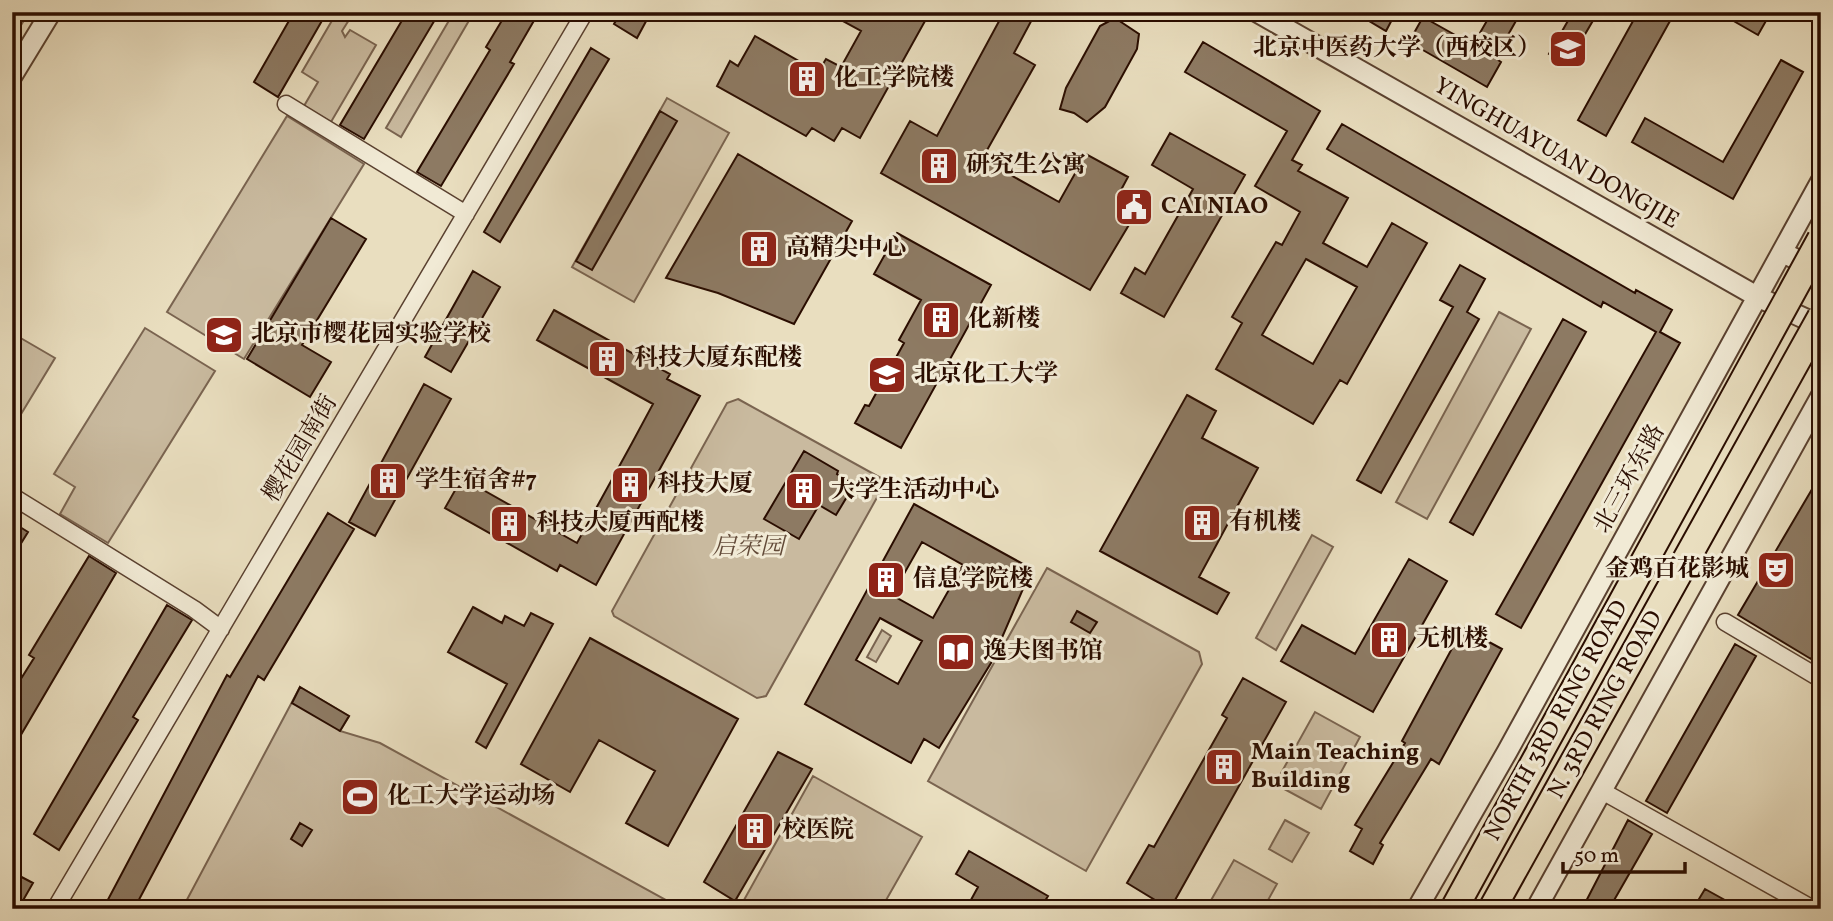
<svg xmlns="http://www.w3.org/2000/svg" width="1833" height="921" font-family="Vollkorn,'Noto Serif SC',serif">
<style>
.green{fill:#c9ba9f;stroke:#7a6450;stroke-width:2}
.building{fill:#8d7a63;stroke:#2a0d00;stroke-width:2;fill-rule:evenodd}
.lines{fill:none;stroke-linecap:round;stroke-linejoin:round}
.minor-casing{stroke:#5a4130;stroke-width:19}
.tertiary-casing{stroke:#5a4130;stroke-width:23}
.minor{stroke:#f1ead5;stroke-width:16}
.tertiary{stroke:#f1ead5;stroke-width:19}
.trunk-bridge-casing{stroke:#2a0d00;stroke-width:30;stroke-linecap:butt}
.trunk-bridge{stroke:#e9debf;stroke-width:26}
.labels{text-anchor:middle;dominant-baseline:central;stroke-width:6;stroke-linejoin:round;paint-order:stroke}
.poi-label{font-size:24px;font-weight:bold;fill:#2a0d00;stroke:#f1ead5;text-anchor:start}
.street-label{font-size:24px;fill:#2a0d00;stroke:#f1ead5}
.park-label{font-size:24px;font-style:italic;fill:#624a38;stroke:#f1ead5}
</style>
<rect width="100%" height="100%" fill="#e9debf"/>
<filter id="stains"><feTurbulence type="fractalNoise" baseFrequency=".00286" numOctaves="4"/><feColorMatrix values="0 0 0 0 .2 0 0 0 0 .09 0 0 0 0 .02 0 0 0 .5 -.17"/></filter>
<radialGradient id="worn" r=".72"><stop offset=".6" stop-color="#630" stop-opacity="0"/><stop offset="1" stop-color="#630" stop-opacity=".3"/></radialGradient>
<path class="green" d="M12,12H29L12,40Z
M337,12H354L342,31L345,37L350,30L376,45L331,122L304,106L318,82L302,72Z
M454,12H474L401,137L386,128Z
M667,98L729,133L634,302L572,267Z
M287,116L364,164L244,359L167,312Z
M1499,312L1531,329L1427,519L1396,502Z
M145,328L215,371L108,543L60,514L75,487L54,474Z
M12,333L55,358L12,429Z
M738,399L881,478L884,485L766,696L757,698L614,616L612,611L727,403Z
M1312,535L1333,547L1276,650L1256,638Z
M1047,568L1199,652L1202,664L1086,871L928,781Z
M882,630L891,636L876,662L867,657Z
M300,687L349,716L340,731L380,743L677,906L675,909H182Z
M1315,712L1360,737L1321,809L1275,784Z
M813,776L922,837L881,909H739Z
M1285,820L1309,833L1292,862L1269,849Z
M1234,860L1277,884L1263,909H1206Z"/>
<path class="building" d="M294,12H327L278,97L254,82Z
M407,12H434L432,16L436,18L364,139L340,125Z
M507,12H539L510,62L514,64L441,186L417,172L490,50L486,47Z
M621,12H651L637,38L614,24Z
M848,12H930L860,138L842,128L834,141L812,128L806,136L717,86L730,61L738,66L755,36L818,72L826,59L841,67L861,31L843,21Z
M1004,12H1036L1014,53L1035,65L982,159L1059,202L1086,154L1128,177L1121,190L1142,203L1090,290L881,173L910,121L937,136Z
M1354,12H1396L1386,31Z
M1492,12H1521L1495,58L1501,62L1487,87L1409,42L1423,17L1473,45Z
M1573,12H1598L1567,65L1549,54Z
M1638,12H1675L1606,136L1578,120Z
M1718,12H1771L1758,35Z
M1115,18L1139,34L1137,49L1105,107L1087,122L1074,113L1060,109L1066,88L1100,26Z
M1203,42L1320,111L1292,160L1302,165L1298,171L1348,198L1323,243L1367,267L1392,223L1427,243L1347,384L1340,380L1313,424L1216,369L1242,323L1232,317L1276,242L1282,245L1300,212L1255,186L1287,131L1185,72ZM1306,259L1357,287L1313,364L1262,335Z
M591,48L609,59L500,242L484,232Z
M1781,60L1803,72L1733,199L1632,142L1645,118L1723,162Z
M660,111L677,121L592,270L576,261Z
M1342,124L1635,293L1636,290L1672,310L1660,332L1680,343L1521,628L1496,614L1656,332L1603,302L1601,307L1327,149Z
M1170,133L1245,175L1164,317L1121,293L1135,268L1145,274L1193,189L1152,165Z
M738,154L852,221L794,324L718,293L666,278Z
M331,218L366,239L302,345L331,362L310,397L247,359Z
M897,233L991,285L901,448L855,423L865,405L869,406L904,343L899,340L921,300L874,274Z
M1460,265L1485,279L1467,312L1479,319L1381,493L1357,480L1453,307L1440,300Z
M473,271L500,287L451,372L425,357Z
M554,310L670,374L667,379L700,396L596,585L560,565L557,571L445,508L462,478L577,543L632,443L653,404L537,340Z
M1563,319L1586,332L1473,535L1450,522Z
M424,384L451,399L375,536L349,522Z
M1187,395L1216,411L1202,438L1258,468L1199,577L1229,593L1217,614L1100,551Z
M804,451L838,471L837,474L854,485L836,515L819,505L799,539L764,519Z
M1821,474V652L1817,649L1811,659L1738,615Z
M914,504L1023,564L1016,576L1026,582L991,663L939,748L924,739L911,763L805,704ZM922,542L963,565L933,618L892,595ZM880,618L922,641L898,684L856,660Z
M328,513L354,529L264,680L258,676L134,909H103L227,675L230,677Z
M12,522L28,532L12,558Z
M89,556L116,573L12,750V693L34,658L29,655Z
M1409,559L1447,581L1373,712L1281,661L1302,625L1355,654Z
M167,605L192,620L133,717L138,720L59,850L34,834Z
M473,607L502,623L505,616L524,626L531,613L553,624L486,748L476,742L507,684L448,652Z
M1077,611L1097,622L1090,633L1071,622Z
M1463,628L1502,649L1439,764L1431,759L1380,843L1383,845L1373,864L1350,851L1362,829L1355,825L1405,743L1402,741Z
M590,638L738,719L668,846L626,823L655,771L599,740L570,792L521,764Z
M1735,644L1756,656L1667,813L1646,801Z
M1243,678L1286,702L1170,909L1127,883L1149,845L1154,847L1227,718L1222,715Z
M300,687L349,716L340,731L292,703Z
M778,752L812,769L735,901L704,882Z
M1628,820L1652,834L1609,909H1582Z
M300,823L312,830L302,846L291,839Z
M969,851L1048,896L1040,909H966L978,887L956,874Z
M12,872L33,883L21,904L12,899Z
M1705,889L1741,909H1693Z"/>
<g class="lines">
<defs>
<path id="minor" d="M286,104L466,214
M12,496L194,609L221,629
M1725,622L1821,679
M1602,791L1813,909
M55,909L585,12"/>
<path id="tertiary" d="M1257,12L1758,297L1821,326
M12,76L51,12
M1782,252L1821,272
M1417,909L1507,752L1821,181
M1536,909L1821,396"/>
</defs>
<use href="#minor" class="minor-casing"/>
<use href="#tertiary" class="tertiary-casing"/>
<use href="#minor" class="minor"/>
<use href="#tertiary" class="tertiary"/>
<defs>
<path id="trunk-bridge" d="M1454,909L1821,239
M1492,909L1821,317"/>
</defs>
<use href="#trunk-bridge" class="trunk-bridge-casing"/>
<use href="#trunk-bridge" class="trunk-bridge"/>
</g>
<defs>
<symbol id="university-square" viewBox="-11 -11 22 22"><rect x="-9" y="-9" width="18" height="18" rx="4" fill="#8f2418" stroke="#f1ead5"/><path d="M0-5L7-2L0 1L-7-2ZM-4 1L0 2.5L4 1V4Q0 6-4 4Z" fill="#fff"/></symbol>
<symbol id="building-square" viewBox="-11 -11 22 22"><rect x="-9" y="-9" width="18" height="18" rx="4" fill="#8f2418" stroke="#f1ead5"/><path d="M-4-6H4V6H1V3H-1V6H-4ZM-2.5-4.3h1.7v1.8h-1.7ZM.8-4.3h1.7v1.8H.8ZM-2.5-1h1.7V.8h-1.7ZM.8-1h1.7V.8H.8Z" fill="#fff"/></symbol>
<symbol id="civic-square" viewBox="-11 -11 22 22"><rect x="-9" y="-9" width="18" height="18" rx="4" fill="#8f2418" stroke="#f1ead5"/><path d="M-.6-6.5H3V-4.5H.6V-3L4-1V1h2V6H-6V1h2V-1L-.6-3ZM-1.2 2.5V6h2.4V2.5Z" fill="#fff"/></symbol>
<symbol id="school-square" viewBox="-11 -11 22 22"><rect x="-9" y="-9" width="18" height="18" rx="4" fill="#8f2418" stroke="#f1ead5"/><path d="M0-5L7-2L0 1L-7-2ZM-4 1L0 2.5L4 1V4Q0 6-4 4Z" fill="#fff"/></symbol>
<symbol id="theatre-square" viewBox="-11 -11 22 22"><rect x="-9" y="-9" width="18" height="18" rx="4" fill="#8f2418" stroke="#f1ead5"/><path d="M-5-5.5Q0-4 5-5.5V0Q5 5 0 6Q-5 5-5 0ZM-3.3-2.5H-1v1.5H-3.3ZM1-2.5H3.3v1.5H1ZM-2.8 1Q0 5.5 2.8 1Z" fill="#fff"/></symbol>
<symbol id="library-square" viewBox="-11 -11 22 22"><rect x="-9" y="-9" width="18" height="18" rx="4" fill="#8f2418" stroke="#f1ead5"/><path d="M-6-4Q-3-5.5-.7-3.5V5Q-3 3-6 4ZM6-4Q3-5.5 .7-3.5V5Q3 3 6 4Z" fill="#fff"/></symbol>
<symbol id="stadium-square" viewBox="-11 -11 22 22"><rect x="-9" y="-9" width="18" height="18" rx="4" fill="#8f2418" stroke="#f1ead5"/><path d="M0-5a6.5 5 0 1 0 0 10a6.5 5 0 1 0 0-10ZM-3.5-1.8h7v3.6h-7Z" fill="#fff"/></symbol>
</defs>
<g fill-rule="evenodd">
<use href="#university-square" x="1546" y="27" width="44" height="44"/>
<use href="#building-square" x="785" y="57" width="44" height="44"/>
<use href="#building-square" x="917" y="144" width="44" height="44"/>
<use href="#civic-square" x="1112" y="185" width="44" height="44"/>
<use href="#building-square" x="737" y="227" width="44" height="44"/>
<use href="#building-square" x="919" y="298" width="44" height="44"/>
<use href="#school-square" x="202" y="313" width="44" height="44"/>
<use href="#building-square" x="585" y="337" width="44" height="44"/>
<use href="#university-square" x="865" y="353" width="44" height="44"/>
<use href="#building-square" x="366" y="459" width="44" height="44"/>
<use href="#building-square" x="608" y="463" width="44" height="44"/>
<use href="#building-square" x="782" y="469" width="44" height="44"/>
<use href="#building-square" x="1180" y="501" width="44" height="44"/>
<use href="#building-square" x="487" y="502" width="44" height="44"/>
<use href="#theatre-square" x="1754" y="548" width="44" height="44"/>
<use href="#building-square" x="864" y="558" width="44" height="44"/>
<use href="#building-square" x="1367" y="618" width="44" height="44"/>
<use href="#library-square" x="934" y="630" width="44" height="44"/>
<use href="#building-square" x="1202" y="745" width="44" height="44"/>
<use href="#stadium-square" x="338" y="775" width="44" height="44"/>
<use href="#building-square" x="733" y="809" width="44" height="44"/>
</g>
<g class="labels">
<g class="poi-label">
<text x="1541" y="49" text-anchor="end">北京中医药大学（西校区）</text>
<text x="834" y="79">化工学院楼</text>
<text x="966" y="166">研究生公寓</text>
<text x="1161" y="207">CAI NIAO</text>
<text x="786" y="249">高精尖中心</text>
<text x="968" y="320">化新楼</text>
<text x="251" y="335">北京市樱花园实验学校</text>
<text x="634" y="359">科技大厦东配楼</text>
<text x="914" y="375">北京化工大学</text>
<text x="415" y="481">学生宿舍#7</text>
<text x="657" y="485">科技大厦</text>
<text x="831" y="491">大学生活动中心</text>
<text x="1229" y="523">有机楼</text>
<text x="536" y="524">科技大厦西配楼</text>
<text x="1749" y="570" text-anchor="end">金鸡百花影城</text>
<text x="913" y="580">信息学院楼</text>
<text x="1416" y="640">无机楼</text>
<text x="983" y="652">逸夫图书馆</text>
<text x="1251" y="753">Main Teaching<tspan x="1251" dy="28">Building</tspan></text>
<text x="387" y="797">化工大学运动场</text>
<text x="782" y="831">校医院</text>
</g>
<g class="street-label">
<text transform="translate(1556 154) rotate(30)">YINGHUAYUAN DONGJIE</text>
<text transform="translate(301 449) rotate(-59)">樱花园南街</text>
<text transform="translate(1630 479) rotate(-61)">北三环东路</text>
<text transform="translate(1606 705) rotate(-61)">N. 3RD RING ROAD</text>
<text transform="translate(1557 721) rotate(-61)">NORTH 3RD RING ROAD</text>
</g>
<g class="park-label">
<text x="748" y="548">启荣园</text>
</g>
</g>
<rect width="1833" height="921" fill="none" stroke="#e9debf" stroke-width="42"/>
<rect x="14" y="14" width="1805" height="893" fill="none" stroke="#2a0d00" stroke-width="3.5"/>
<rect x="21" y="21" width="1791" height="879" fill="none" stroke="#2a0d00" stroke-width="2"/>
<path d="M1563 862v10h122v-10" fill="none" stroke="#2a0d00" stroke-width="3.5"/>
<text x="1574" y="862" font-size="21" fill="#2a0d00" stroke="#f1ead5" stroke-width="5" paint-order="stroke">50 m</text>
<rect width="100%" height="100%" filter="url(#stains)"/>
<rect width="100%" height="100%" fill="url(#worn)"/>
</svg>
